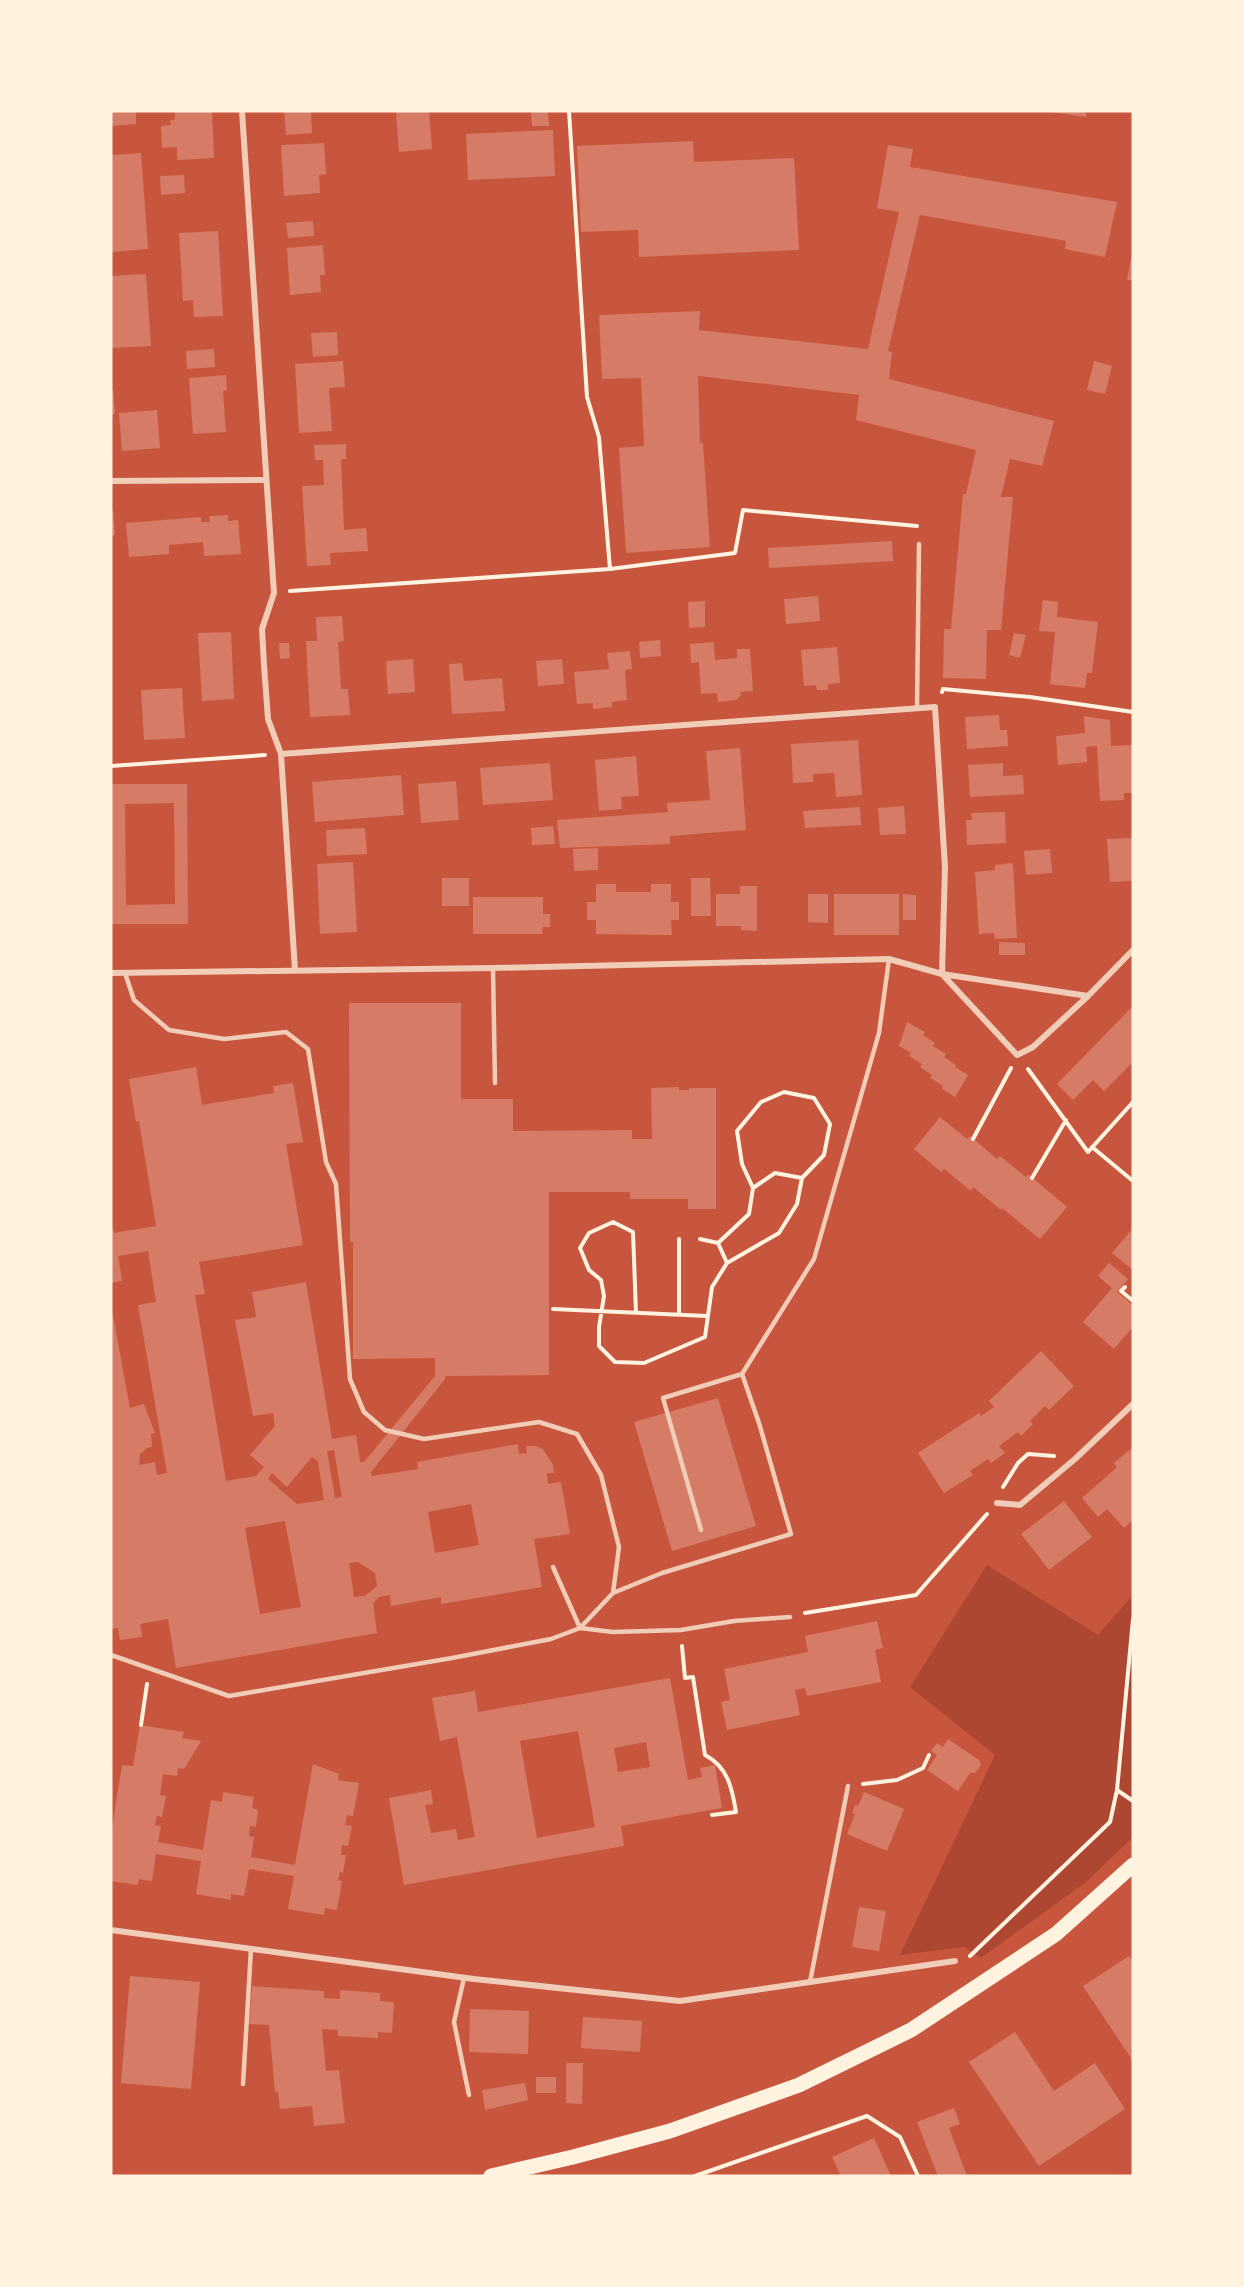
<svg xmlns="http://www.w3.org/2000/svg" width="1244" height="2287" font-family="Raleway,sans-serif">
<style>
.green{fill:#ae4732}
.building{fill:#d67c66;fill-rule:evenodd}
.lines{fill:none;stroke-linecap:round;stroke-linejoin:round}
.path{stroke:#fff3e0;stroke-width:4}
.service{stroke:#f1ccb7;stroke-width:4.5}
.minor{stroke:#f1ccb7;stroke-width:6}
.primary{stroke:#fff3e0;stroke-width:15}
</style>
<rect width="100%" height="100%" fill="#c8553d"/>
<path class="green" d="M987,1565L1098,1635L1133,1595V1837L1086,1882L981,1958L964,1947L900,1955L995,1755L910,1687Z"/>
<path class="building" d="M111,111H136V124L111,126Z
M175,111H212L214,158L177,160V147L162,148L161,126L171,125L170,120H175Z
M284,111H311L312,133L286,135Z
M396,111H429L432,149L399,152Z
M531,111H548L549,126H532Z
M1044,111H1086V117Z
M553,130L555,176L468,180L466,134Z
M693,141L694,162L794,158L799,250L639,257L638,230L581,232L577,146Z
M324,143L326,174L319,175L320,193L284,196L281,145Z
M888,145L913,149L910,167L1117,202L1105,257L1065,249L1066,241L920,215L888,351L892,352L889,379L1054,421L1042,466L1010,459L1001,497H1013L1001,630H987L986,679L943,678L944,629H951L963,494H966L976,450L856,420L859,395L698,376L700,443H703L710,547L626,553L619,448L644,446L641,378L602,379L599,315L700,311L699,330L868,349L899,212L877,208Z
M141,153L148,249L111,252V155Z
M184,175L185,193L161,195L160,176Z
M313,221L314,236L288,238L286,223Z
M218,231L223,316L194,317L193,300L183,301L179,233Z
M323,245L325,275H320L321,292L290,295L287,248Z
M1132,254L1133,255V281L1127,280Z
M146,274L151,346L111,348V276Z
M337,332L338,355L313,357L311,333Z
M214,349L215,367L187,369L186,351Z
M343,361L345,387L329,388L332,431L299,433L295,364Z
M1094,361L1112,366L1105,394L1087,390Z
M226,375L227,390L223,391L226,432L193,434L189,378Z
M111,389H113L115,414L111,415Z
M157,410L160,448L122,451L119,413Z
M346,444V459H341L344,530L366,528L368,551L330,553L331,565L307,566L302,486L324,485L323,460H315L314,445Z
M111,511H113L115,535L111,536Z
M228,515V521L238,520L241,554L204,556L203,542L169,545V554L129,557L126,523L201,517V522H210L209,516Z
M892,541L893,561L769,568L768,548Z
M818,596L820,621L786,624L784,599Z
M1043,600L1058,602L1057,617L1098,622L1092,673H1087L1085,688L1050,684L1055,632L1039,631Z
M705,601V627L689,628L688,602Z
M342,616L344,641L338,642L341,689H348L350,715L310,717L306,641H317L316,617Z
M231,632L234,699L202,701L198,633Z
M1014,633L1026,635L1020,658L1009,655Z
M660,640L661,656L640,658L639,642Z
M714,642L715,660L737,658V649H750L753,691L740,692L741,695L736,700L718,702L717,693L701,694L699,662L691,663L690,644Z
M279,643H289L290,658L280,659Z
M837,647L840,683L828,684V690H817L816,685L804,686L801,650Z
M630,651L632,669L625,670L627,700L612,702V707L593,709V703L577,704L574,672L609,669L607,653Z
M413,659L415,692L388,694L386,661Z
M562,659L564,684L538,686L536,661Z
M462,663L464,681L502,678L505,711L452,714L449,664Z
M182,688L185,738L144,740L141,690Z
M999,715L1000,730H1007L1008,746L967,749L965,717Z
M1084,716L1110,720L1111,746L1133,745V793H1124V800L1100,801L1097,746L1086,747L1087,762L1058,765L1056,736L1085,733Z
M858,740L862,795L836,797L834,773L813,774V782L793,783L791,744Z
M740,748L746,830L670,836V844L560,848L557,820L668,812L667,803L710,800L706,751Z
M636,756L639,796L621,797L622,809L599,811L595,760Z
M550,763L553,800L483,805L480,768Z
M1003,763V776L1023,775L1024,794L970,797L968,765Z
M401,775L404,815L315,822L312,782Z
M456,781L459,820L421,823L418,784Z
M111,784H187L188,924H111ZM174,803L175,904L126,905L125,804Z
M904,806L906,834L880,835L878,808Z
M860,807L861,825L805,828L803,811Z
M1005,812L1006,843L967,845L966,820H972L971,813Z
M553,826L555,844L532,845L531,828Z
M365,828L367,854L327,856L326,830Z
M1133,838V881L1110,882L1107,839Z
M598,848V870L574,871L573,849Z
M1050,849L1052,873L1026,875L1024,851Z
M353,862L357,932L320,934L317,864Z
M1013,863L1017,938L995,939L994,933L979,934L975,872L995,870V865Z
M442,878H469V906H442Z
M691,878H710L711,916H691Z
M596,884H616V892H651V884H671V902H679V920H671L672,935L596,934V920H587V902H596Z
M740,886H757V931L741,930V926H716V894H740Z
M808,894H828V923L808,922Z
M834,894H899V935H834Z
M903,894L916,895V920H903Z
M473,897H543V914H550V927H543L542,934H473Z
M999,942L1025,943V955H999Z
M349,1003H461V1099H513V1131L632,1130V1139H652L651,1088L679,1087V1090H689V1088H716V1209H688V1199H630V1192H549V1375L445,1376V1379L371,1472L372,1476L418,1469L417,1462L518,1444L519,1454L527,1453L526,1446H536L543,1449L553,1465L554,1473H547L548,1484L561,1482L570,1534L534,1539L542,1587L441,1604V1597L391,1606L390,1595L379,1597L373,1603L377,1633L176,1668L168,1619L140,1624L142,1637L120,1640L118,1628L111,1629V1305L130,1408L144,1404L155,1433L151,1434L152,1447L147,1448L140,1454L139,1465L155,1462L157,1475L167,1473L138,1305L156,1302L148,1251L118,1256L122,1281L111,1283V1223L114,1233L156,1226L139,1121L136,1122L129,1079L196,1067L202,1105L274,1093L273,1086L293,1083L303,1142L286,1144L303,1245L199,1262L205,1294L195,1295L226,1481L256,1476L264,1467L250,1455L275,1426L273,1413L253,1416L235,1320L256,1317L252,1292L306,1282L332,1439L356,1435L360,1462H364L435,1376V1358L353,1359V1242H350ZM334,1450L342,1497L335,1498L327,1451ZM312,1457L318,1461L324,1500L297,1504L268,1479L272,1473L287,1487ZM471,1504L479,1545L435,1553L428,1512ZM285,1521L301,1607L260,1614L245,1528ZM358,1562L375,1573L377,1586L365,1596L354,1597L349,1563Z
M1133,1006V1062L1104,1091L1093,1080L1073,1100L1057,1084Z
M907,1022L925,1032L923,1035L935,1043L933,1046L946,1054L944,1057L956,1065L955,1067L968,1075L955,1097L942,1089L943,1086L930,1078L932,1075L920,1067L922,1064L909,1056L911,1053L899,1046Z
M940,1117L967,1139L970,1136L997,1159L1000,1156L1026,1177L1028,1174L1067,1207L1040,1239L1002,1208L1001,1210L973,1187L971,1191L944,1169L941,1172L914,1149Z
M1133,1228V1270L1112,1253Z
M1109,1263L1128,1279L1117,1292L1133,1305V1327L1114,1349L1083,1322L1112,1288L1098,1276Z
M1041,1351L1074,1386L1049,1410L1045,1406L1030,1421L1033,1424L1021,1436L1018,1432L999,1446L1005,1453L991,1463L988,1459L970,1471L973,1475L944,1493L918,1453L979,1413L981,1416L994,1407L989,1401Z
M718,1398L756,1526L672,1551L634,1422Z
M1133,1447V1520L1124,1528L1107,1509L1098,1517L1082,1498L1117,1467L1114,1463Z
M1064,1501L1092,1537L1049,1570L1021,1534Z
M877,1621L883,1648L875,1650L881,1682L807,1696L805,1688L795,1690L800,1715L727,1730L721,1702L730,1700L724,1669L808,1652L805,1636Z
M670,1678L688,1780L702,1777L700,1768L715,1765L722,1808L621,1826L624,1846L404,1885L389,1798L431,1790L433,1804L425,1805L431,1833L456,1829L458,1840L475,1837L457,1737L440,1741L432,1698L475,1691L478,1712ZM578,1731L595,1827L537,1838L520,1741ZM646,1742L650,1767L618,1772L614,1748Z
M140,1725L184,1732L182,1738L201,1741L184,1769L178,1768L177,1776L163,1774L160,1795L166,1796L162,1817L157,1816L155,1825L161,1826L158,1842L203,1850L211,1800L222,1802L223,1792L254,1797L252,1808L258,1810L256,1827L250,1826L249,1836L254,1837L251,1857L295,1865L313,1764L339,1774L338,1780L359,1783L353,1816L347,1815L345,1825L352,1826L348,1846L342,1845L341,1855H346L343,1873L340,1872L338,1880L342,1881L337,1910L325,1908L324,1915L288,1909L294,1876L249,1869L244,1896L231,1894V1900L196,1894L201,1861L156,1854L152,1881L139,1879L138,1885L111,1881V1834L122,1765L133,1766Z
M948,1739L979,1760L981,1765L975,1773H970L958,1791L927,1770L937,1755L931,1751L937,1743L943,1747Z
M864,1792L904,1809L887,1851L847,1834L855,1814L852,1813L855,1805L858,1806Z
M859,1907L886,1911L879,1951L852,1947Z
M1129,1956L1133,1962V2061L1083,1986Z
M130,1976L200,1982L191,2089L121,2083Z
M252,1986L324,1991V1998L340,1999V1990L380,1993V2001L394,2002L392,2033L378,2032V2038L338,2036V2030L322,2029L326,2071L339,2070L345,2123L314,2126L312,2106L280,2109L278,2092H275L269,2025L249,2024Z
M470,2009L529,2011L528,2054L469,2052Z
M583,2017L642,2021L640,2052L581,2048Z
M1015,2032L1054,2091L1095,2063L1125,2109L1039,2166L969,2062Z
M566,2063H583L582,2104L566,2103Z
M536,2077H556V2093H536Z
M525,2083L528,2100L485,2110L482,2090Z
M954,2108L960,2124L949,2128L967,2176H938L917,2122Z
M874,2138L891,2176H841L832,2157Z"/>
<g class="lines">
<path class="path" d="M610,569L735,553L743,510L917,526
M290,591L610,569L599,437L587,397L569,111
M942,692L943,689L1030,697L1133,712
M111,766L265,755
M1028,1069L1088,1152L1133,1102
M973,1139L1011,1068
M1092,1147L1133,1181
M1032,1178L1066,1120
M679,1239V1314
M700,1239L718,1243L727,1263
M718,1243L749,1214L753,1188L775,1173L802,1178
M1125,1287L1121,1291L1132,1300L1133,1299
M553,1309L707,1316
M636,1313L633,1232L613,1222L589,1233L580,1248L589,1270L601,1280L604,1296L599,1327V1346L615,1362L644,1363L705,1337L712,1287L727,1263L779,1233L797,1204L802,1178L824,1155L830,1124L814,1098L784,1092L761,1102L737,1131L742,1164L753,1188
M1003,1487L1018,1463L1028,1454L1054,1456
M805,1613L916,1595L987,1514
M682,1646L685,1678L693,1677L705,1755C728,1767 732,1788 736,1812L712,1815
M141,1725L147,1684
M863,1784L897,1780L923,1768L929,1755
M1117,1790L1133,1801
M970,1956L1110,1822L1117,1790L1133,1619
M695,2176L867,2116L900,2137L918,2176"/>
<path class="service" d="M917,708L919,544
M493,968L495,1083
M125,973L134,1000L169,1030L224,1039L286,1032L308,1049L326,1162L336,1184L350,1379L364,1412L385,1430L424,1439L539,1422L577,1434L601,1475L619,1547L613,1593
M701,1530L663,1398L742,1374
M553,1567L580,1628
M580,1628L613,1593L662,1573L791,1534L759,1423L742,1374L814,1259L879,1033L889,959
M111,1655L229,1696L452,1658L551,1639L580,1628L613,1632L681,1630L734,1621L790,1617
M464,1978L454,2022L469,2095
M810,1982L848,1786
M243,2084L251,1949"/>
<path class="minor" d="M242,111L274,593L262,629L264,665L268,719L281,754L295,970
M111,481L266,480
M111,973L493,968L889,959L942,974L945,867L935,707L281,754
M942,974L1068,993L1088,996L1033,1047L1017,1055Z
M1088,996L1133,950
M997,1503L1020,1505L1075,1459L1133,1404
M111,1930L474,1979L680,2001L955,1961"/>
<path class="primary" d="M491,2176L573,2157L670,2131L799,2085L911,2030L1056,1934L1133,1865"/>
</g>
<rect width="1244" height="2287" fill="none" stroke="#fff3e0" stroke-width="225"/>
</svg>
